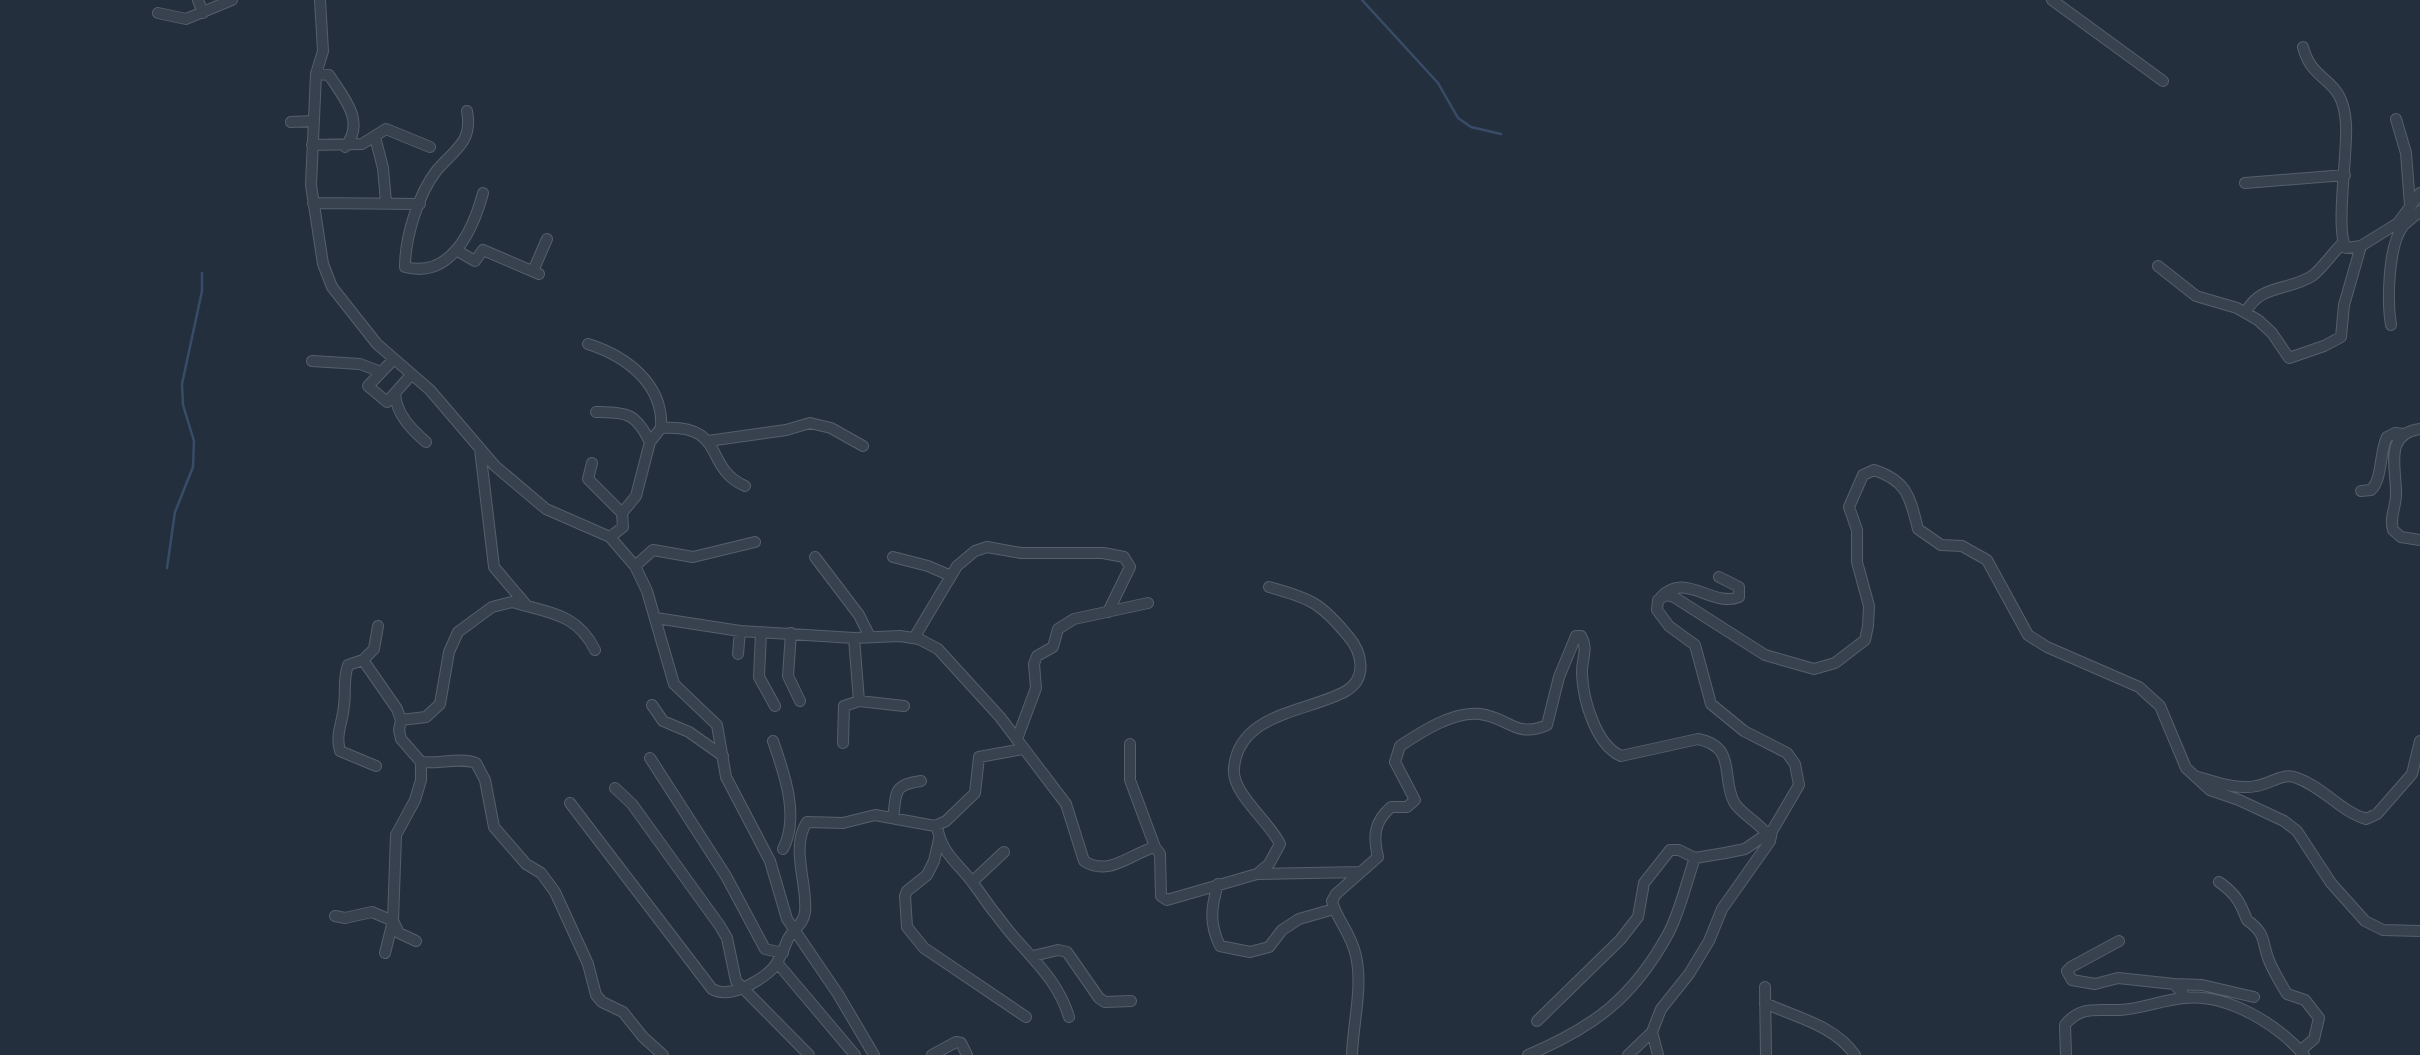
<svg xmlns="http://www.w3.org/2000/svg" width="2420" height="1055" font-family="'Open Sans',sans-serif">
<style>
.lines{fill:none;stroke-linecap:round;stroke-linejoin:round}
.stream{stroke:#394c67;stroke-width:2.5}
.minor-casing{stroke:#565f6c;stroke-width:12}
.minor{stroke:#38414e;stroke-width:10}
</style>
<rect width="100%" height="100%" fill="#242f3e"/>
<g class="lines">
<path class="stream" d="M1362,0L1438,83L1458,118L1471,127L1501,134
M167,568L175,512L193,467L194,441L183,405L182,384L202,291V273"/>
<defs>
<path id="minor" d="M198,0L203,13
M320,0L323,51L316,74L311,185L323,264L332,287L377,344L430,390L495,466L546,509L610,537L635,566L647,591L674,684L717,725L726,777L770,861L787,919L838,994L874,1055
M2052,0L2163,81
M158,13L186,19L232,0
M2303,47C2313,86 2343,74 2346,124C2348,150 2335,231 2346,248L2361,246L2398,223L2420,193
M316,74L329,75C344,98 366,122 345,147
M467,111C473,142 455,149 437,170C418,194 405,238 405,267C451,279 473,230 483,193
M2396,119L2406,153L2410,205
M291,122L313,121
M375,137L383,168L386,202
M312,145L362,144L386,129L430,147
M2245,183L2345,175
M313,203L420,204
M456,250L475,261L483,250L539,274
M2158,266L2196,296L2237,308L2258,320L2272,333L2289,358L2324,346L2341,337L2344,305L2361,246
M533,271L547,239
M2246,312C2260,284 2289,291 2312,276C2322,269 2333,252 2343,243
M2391,325C2387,301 2388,246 2403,226C2408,221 2415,216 2420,211
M588,344C626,356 664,384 661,428
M393,360L368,386L387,402L395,393
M312,361L360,364L381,372
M411,375L395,393C396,414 411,429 426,442
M596,412C628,413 635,412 650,442
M2420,429C2384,434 2396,467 2396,492C2397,506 2389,515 2393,530L2401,537L2420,540
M708,441L786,430L810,423L831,428L863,446
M480,449L494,567L527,606
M592,463L588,479L622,513
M2361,491L2371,490C2383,478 2379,453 2387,437L2395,433L2404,434
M610,537L623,527L622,513L636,496L650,442L661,428C727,423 703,468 745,486
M815,557L859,615L870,637
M893,557L928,566L951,576
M635,566L653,550L693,557L755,542
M1661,597C1685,571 1713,608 1739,597V587L1719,577
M656,618L740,631L854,638L900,636L919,639L938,649L1000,717L1066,804L1084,861C1109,877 1130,854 1155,847L1160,854L1161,896L1167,900L1257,874L1361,872
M378,626L374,649L363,660L397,709L401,720L399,730L401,739L421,762C440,764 460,757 476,763L485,780L494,827L526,864L541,873L555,892L588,964L596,995L602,1002L623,1012L643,1037L663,1055
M761,632L759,677L775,706
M791,633L788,676L800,701
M854,638L859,701
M914,638L957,566L975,551L987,547L1021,553H1103L1124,557L1130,567L1108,612
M738,654L740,631
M363,660L348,665C343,679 346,691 344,705C343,722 335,734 340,751L376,766
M652,705L663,721L689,732L723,756
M401,720L426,717L440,704L449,652L458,632L492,607L512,602C549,613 577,613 595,650
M1017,739L1036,688L1034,664L1037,656L1053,647L1058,629L1074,619L1148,603
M773,741C784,773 800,816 783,849
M843,743L844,706L859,701L904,706
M1130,744V780L1155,847
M650,758L726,876L765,949L783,953
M2198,777C2216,782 2237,790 2256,786C2271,784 2282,772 2297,778C2323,787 2340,811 2366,819L2377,814L2412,774L2420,741
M615,788L632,804L720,926L727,938L736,981L809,1055
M570,803L712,989C724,996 741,990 753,983C777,969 777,964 788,939C793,929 804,924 805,912C808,885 790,847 807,822L843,823L875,815L935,826L946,821L975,793L979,757L1023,749
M893,818C897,792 892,785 921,781
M937,825C940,852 957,862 973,883C984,899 996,915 1008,930C1032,959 1058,980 1069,1017
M939,839L934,861L927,875L907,891L905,896L907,927L924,948L1026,1017
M1257,874L1269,864L1280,844C1269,821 1231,793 1234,768C1239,712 1309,712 1346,691C1368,678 1362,652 1348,636C1321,603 1310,598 1269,587
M972,882L1004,852
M2219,882C2236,894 2240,902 2247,920C2268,935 2261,943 2270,963C2275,974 2281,984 2287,994L2305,1000L2319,1018L2314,1039L2300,1051
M1218,884C1211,908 1209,923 1220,946L1250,952L1269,947L1282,930L1299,919L1334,909
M335,916L345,918L372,912L393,921L399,933L416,941
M2119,941L2071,967L2067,971L2072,980L2095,984L2118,978L2174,984L2186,997
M385,953L393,921L396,835L415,800L421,780V762
M1033,956L1058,950L1067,952L1099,998L1105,1002L1131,1001
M779,965L855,1055
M2174,984L2202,985L2254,997
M1765,987L1766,1055
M1765,1003C1797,1018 1834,1025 1855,1055
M1537,1021L1620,940L1638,917L1644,883L1670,850H1679L1695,858L1725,853L1745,849L1771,831
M932,1055L956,1042L961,1043L967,1055
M1352,1055C1353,1022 1363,988 1356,956C1351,932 1336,919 1332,901L1336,894L1378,857C1373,836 1374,822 1391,807H1407L1415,800L1395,762L1400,746C1421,732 1453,711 1480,714C1508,717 1516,739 1547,725L1559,677L1576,636H1581C1589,650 1581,660 1582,674C1583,700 1596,745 1621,756L1698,739C1737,747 1721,777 1734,802C1740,813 1758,822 1766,833
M1528,1055C1594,1027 1633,998 1668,934C1680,912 1686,883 1695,858
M1628,1055L1652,1032
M1658,1055L1652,1032L1661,1009L1689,974L1709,941L1722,909L1770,841L1772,831L1799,785L1795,764L1787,753L1744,731L1711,704L1695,645L1669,626L1657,610L1658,600L1666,595L1674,597L1765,655L1814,669L1835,663L1865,640L1868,626L1869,606L1857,562V530L1849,507L1863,475L1874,470C1908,481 1910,498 1918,529L1941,545L1962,546L1987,560L2028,635L2047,647L2139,687L2160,706L2186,768L2210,790L2239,800L2284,821L2297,831L2331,883L2365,921L2383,930L2420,931
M2066,1055L2065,1025C2080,1005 2098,1011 2120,1010C2141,1009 2162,1000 2184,998C2227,993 2277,1024 2304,1055"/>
</defs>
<use href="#minor" class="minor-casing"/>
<use href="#minor" class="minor"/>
</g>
</svg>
